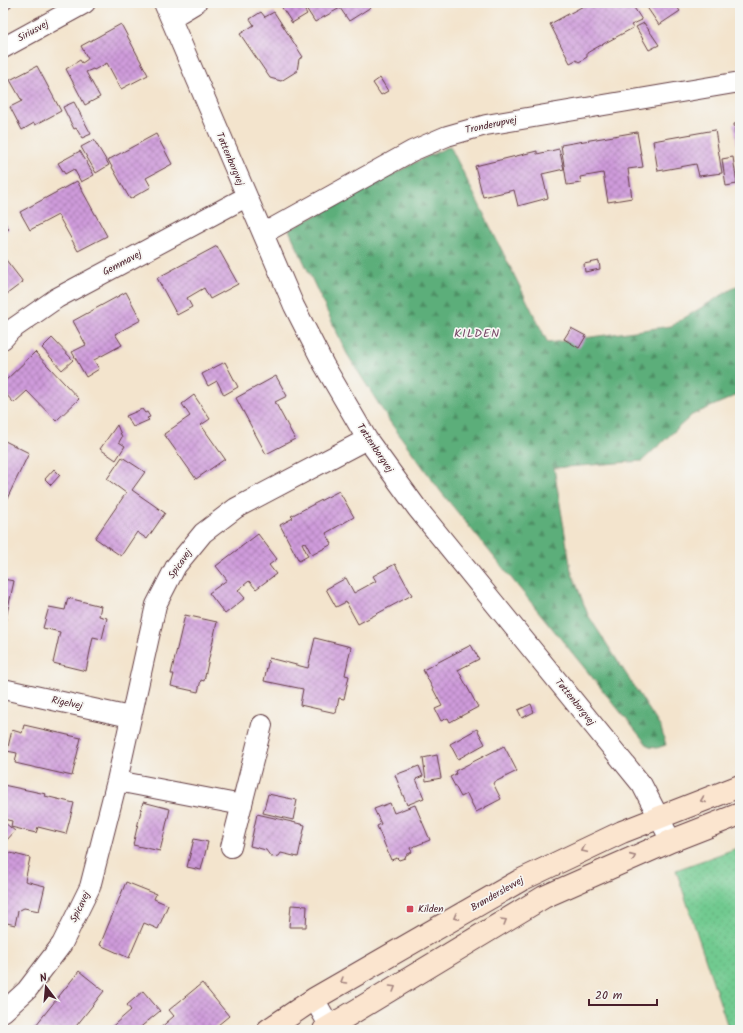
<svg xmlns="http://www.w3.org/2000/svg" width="743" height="1033" font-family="Kalam,sans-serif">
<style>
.grass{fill:url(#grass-dots);stroke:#5e745e}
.forest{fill:url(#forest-firs);stroke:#536652}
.building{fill:url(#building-cross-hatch)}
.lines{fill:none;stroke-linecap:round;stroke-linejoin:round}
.street-casing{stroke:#633d43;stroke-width:22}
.secondary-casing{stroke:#633d43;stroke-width:24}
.street{stroke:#fff;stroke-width:20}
.secondary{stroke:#fbe5cf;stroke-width:22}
.oneway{stroke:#a2827d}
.poi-dot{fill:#d1495b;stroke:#f6f6f2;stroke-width:1.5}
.labels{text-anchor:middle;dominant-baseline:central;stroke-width:3.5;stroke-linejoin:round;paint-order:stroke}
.street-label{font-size:10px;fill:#4a1f2b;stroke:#f6f6f2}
.poi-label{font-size:10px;fill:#4a1f2b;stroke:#f6f6f2;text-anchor:start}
.quarter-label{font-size:12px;letter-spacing:1px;fill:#794a69;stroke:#f6f6f2}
</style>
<defs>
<pattern id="grass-dots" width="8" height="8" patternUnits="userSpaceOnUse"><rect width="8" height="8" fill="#71ca90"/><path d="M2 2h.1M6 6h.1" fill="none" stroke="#63ad7c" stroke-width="1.8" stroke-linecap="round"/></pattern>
<pattern id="forest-firs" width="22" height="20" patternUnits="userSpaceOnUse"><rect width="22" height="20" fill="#5cae7a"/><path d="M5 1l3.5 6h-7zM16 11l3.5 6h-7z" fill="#4e8d64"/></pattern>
<pattern id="building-cross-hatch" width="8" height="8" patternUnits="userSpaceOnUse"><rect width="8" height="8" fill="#cf9bdb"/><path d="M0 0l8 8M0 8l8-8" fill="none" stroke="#aa7eb2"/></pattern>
</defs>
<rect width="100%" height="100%" fill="#f6f6f2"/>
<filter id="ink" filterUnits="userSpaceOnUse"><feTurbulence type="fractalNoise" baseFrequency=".025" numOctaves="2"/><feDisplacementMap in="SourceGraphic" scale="8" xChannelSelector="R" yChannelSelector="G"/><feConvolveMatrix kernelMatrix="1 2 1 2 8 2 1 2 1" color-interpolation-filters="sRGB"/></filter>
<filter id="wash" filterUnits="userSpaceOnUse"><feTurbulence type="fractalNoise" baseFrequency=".012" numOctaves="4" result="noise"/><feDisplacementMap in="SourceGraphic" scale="16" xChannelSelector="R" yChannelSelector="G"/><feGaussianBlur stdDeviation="0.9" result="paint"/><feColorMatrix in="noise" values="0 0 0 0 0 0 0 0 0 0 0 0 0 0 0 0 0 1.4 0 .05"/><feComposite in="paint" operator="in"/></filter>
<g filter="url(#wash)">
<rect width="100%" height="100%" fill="#f3e4cd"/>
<path class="grass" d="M740,847V1030H729L676,870Z"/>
<path class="forest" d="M450,146L548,343L671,326L740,284V394L692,415L642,461L554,468L571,570L588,615L661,728L666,745L657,748L649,747L441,492L390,422L347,354L289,230L418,161Z"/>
<g id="blocks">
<path class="building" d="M3,3H9L11,7L3,12Z
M279,3H300L307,14L292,23Z
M308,3H368L371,7L349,21L340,8L315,22L304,5Z
M589,3H631L642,20L631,25L633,28L592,50L587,53V57L579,62L576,60L570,63L550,24Z
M644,3H684L677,7L680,11L659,25Z
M261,12L265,17L274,12L303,57L299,59L297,71L281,81L270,78L240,34L254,25L250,19Z
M644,23L659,45L649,50L636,27Z
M121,24L148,75L121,89L107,63L94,70L93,69L86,72L100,97L85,105L66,69L80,60L82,63L88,59L81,46Z
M37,66L61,111L35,125L34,123L22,130L10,107L22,101L10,80Z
M380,78L388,91L381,95L373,83Z
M74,102L91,134L82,138L76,128L74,129L63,107Z
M740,123V145L737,146L734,124Z
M715,130L722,173L699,176L696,164L658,171L653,141Z
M637,132L643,167L628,169L632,198L608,202L603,173L580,177L581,183L567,185L561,145Z
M156,134L172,164L146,178L151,187L130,199L108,160Z
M94,140L109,165L96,173L81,147Z
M559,149L564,169L542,174L548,198L518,206L514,190L483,197L475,166L537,151V154Z
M80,151L94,175L81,182L74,169L65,174L58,163Z
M733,157L737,184L726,186L722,159Z
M77,181L107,236L78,251L58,215L30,230L20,212Z
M3,220L9,229L3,233Z
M217,246L238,284L210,299L204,288L187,298L192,307L177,315L157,278Z
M3,256L23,282L3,297Z
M599,261L600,269L585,272L584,264Z
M126,292L141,320L115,334L122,345L94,360L99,369L86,377L72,352L86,345L73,321Z
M571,328L586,336L579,348L564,339Z
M52,338L73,360L62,370L42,348Z
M35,352L79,399L56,421L27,391L14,403L3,391V383Z
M225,362L238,387L224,395L217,381L208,386L202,374Z
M276,376L287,396L275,402L295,439L266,454L236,398Z
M194,395L210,419L201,425L225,459L196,479L164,434L190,416L182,404Z
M142,409L145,413L147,412L150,417L147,418L149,420L133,427L126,416Z
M117,425L122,437L119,442L125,446L116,460L100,449Z
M3,440L29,453L3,507Z
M122,457L145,472L132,490L165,513L147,539L137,532L121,556L95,538L126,493L107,479Z
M54,469L60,475L51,485L45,479Z
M339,491L354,517L326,533L332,544L312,555L305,542L302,543L308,556L299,561L280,525L293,518L291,516Z
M258,534L277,559L269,565L276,574L256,589L249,581L238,590L245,598L225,614L209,593L227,580L216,566Z
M395,564L412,595L358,624L346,602L336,607L326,589L346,578L354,593L376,581L373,576Z
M3,579L14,581L4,627H3Z
M68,598L101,606L99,616L107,618L102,639L93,637L86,671L53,663L60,632L43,628L49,607L65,610Z
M185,615L217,622L204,681L201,680L198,692L171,686L174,674H171Z
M315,638L351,647L345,675L349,676L344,699L339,698L336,713L300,705L303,689L264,681L269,658L308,668Z
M471,645L479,659L458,670L478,707L450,722L448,718L441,721L435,709L442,706L423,670Z
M531,704L534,712L522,718L518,710Z
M24,725L81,738L72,776L15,763L17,753L7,751L12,730L22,733Z
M477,729L485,744L458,759L450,744Z
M504,746L517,771L493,783L501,799L476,812L467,794L461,797L450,777L456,774L455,771Z
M437,755L441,778L426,781L423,758Z
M419,766L423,776L416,779L424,798L407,805L395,775Z
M3,785L46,794L45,796L74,803L66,834L38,827L36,833L11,827L12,821L3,819Z
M268,794L297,800L293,820L263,813Z
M143,802L170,809L160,851L133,845Z
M390,803L394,813L415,805L430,840L410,848L412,852L406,855L405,858L399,860L397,858L391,860L377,826L381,824L374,809Z
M257,814L305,825L298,857L281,853L279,856L271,857L266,850L250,846Z
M5,823L15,831L6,841L3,839V826Z
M194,839L208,842L201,870L187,867Z
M3,851L30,858L25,881L45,886L39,911L24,908L18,911L15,925L3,922Z
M126,882L156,894L154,899L168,905L158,929L144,923L129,958L100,945Z
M291,905L307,906L306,927H289Z
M79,971L104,991L73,1030H32Z
M202,983L229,1016L212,1030H158L174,1016L169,1010Z
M143,991L160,1011L137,1030H108L131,1010L127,1005Z"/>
</g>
</g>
<g filter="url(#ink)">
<use href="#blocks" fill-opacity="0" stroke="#633d43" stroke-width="1"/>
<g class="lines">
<defs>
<path id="street" d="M164,3L294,306L324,365L367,439L417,508L642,785L671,841
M171,18L196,3
M3,48L85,3
M264,233L412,151L447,136L486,125L740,82
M3,339L11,330L57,298L246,197
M3,689L130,717
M117,781L242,805
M231,847L262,725
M314,999L332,1030
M3,1012L27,990L62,944L90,887L117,781L156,605L176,566L203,533L236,508L367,439"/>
<path id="secondary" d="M268,1030L314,999L521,880L622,832L740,786
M324,1030L544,897L671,841L740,814"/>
</defs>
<use href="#street" class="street-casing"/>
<use href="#secondary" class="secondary-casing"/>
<use href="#street" class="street"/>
<use href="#secondary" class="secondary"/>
</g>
<defs><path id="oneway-chevron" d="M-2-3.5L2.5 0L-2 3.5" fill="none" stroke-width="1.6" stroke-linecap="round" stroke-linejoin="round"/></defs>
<g class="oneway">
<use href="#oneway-chevron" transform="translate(703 800) rotate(159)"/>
<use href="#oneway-chevron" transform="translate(584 850) rotate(155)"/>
<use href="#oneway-chevron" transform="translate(633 857) rotate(-24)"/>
<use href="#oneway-chevron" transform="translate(456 917) rotate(151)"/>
<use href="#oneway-chevron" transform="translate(504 921) rotate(-31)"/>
<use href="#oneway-chevron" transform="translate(343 981) rotate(149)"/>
<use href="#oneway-chevron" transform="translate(393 988) rotate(-31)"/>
</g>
</g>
<rect class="poi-dot" x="406" y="905" width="8" height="8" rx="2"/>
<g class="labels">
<g class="street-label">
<text transform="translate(33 31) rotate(-29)">Siriusvej</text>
<text transform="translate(491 125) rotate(-12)">Tronderupvej</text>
<text transform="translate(230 159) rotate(67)">Tøttenborgvej</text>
<text transform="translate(122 263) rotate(-28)">Gemmavej</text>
<text transform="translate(375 448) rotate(56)">Tøttenborgvej</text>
<text transform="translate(180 564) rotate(-55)">Spicavej</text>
<text transform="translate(575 702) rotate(51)">Tøttenborgvej</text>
<text transform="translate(67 703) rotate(12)">Rigelvej</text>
<text transform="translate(497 894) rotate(-30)">Brønderslevvej</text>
<text transform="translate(80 907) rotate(-64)">Spicavej</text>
</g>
<g class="poi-label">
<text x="418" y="909">Kilden</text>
</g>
<g class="quarter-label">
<text x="477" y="333">KILDEN</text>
</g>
</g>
<rect width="743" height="1033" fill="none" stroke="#f6f6f2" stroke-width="16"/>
<g transform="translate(46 987) rotate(344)" stroke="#f6f6f2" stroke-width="3" paint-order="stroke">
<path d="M0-3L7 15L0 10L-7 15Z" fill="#4a1f2b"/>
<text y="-6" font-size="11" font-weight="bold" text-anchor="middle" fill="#4a1f2b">N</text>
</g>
<path d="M589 999v6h68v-6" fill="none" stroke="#4a1f2b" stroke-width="2"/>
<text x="595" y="999" font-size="12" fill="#4a1f2b" stroke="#f6f6f2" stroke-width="3" paint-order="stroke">20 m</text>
</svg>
